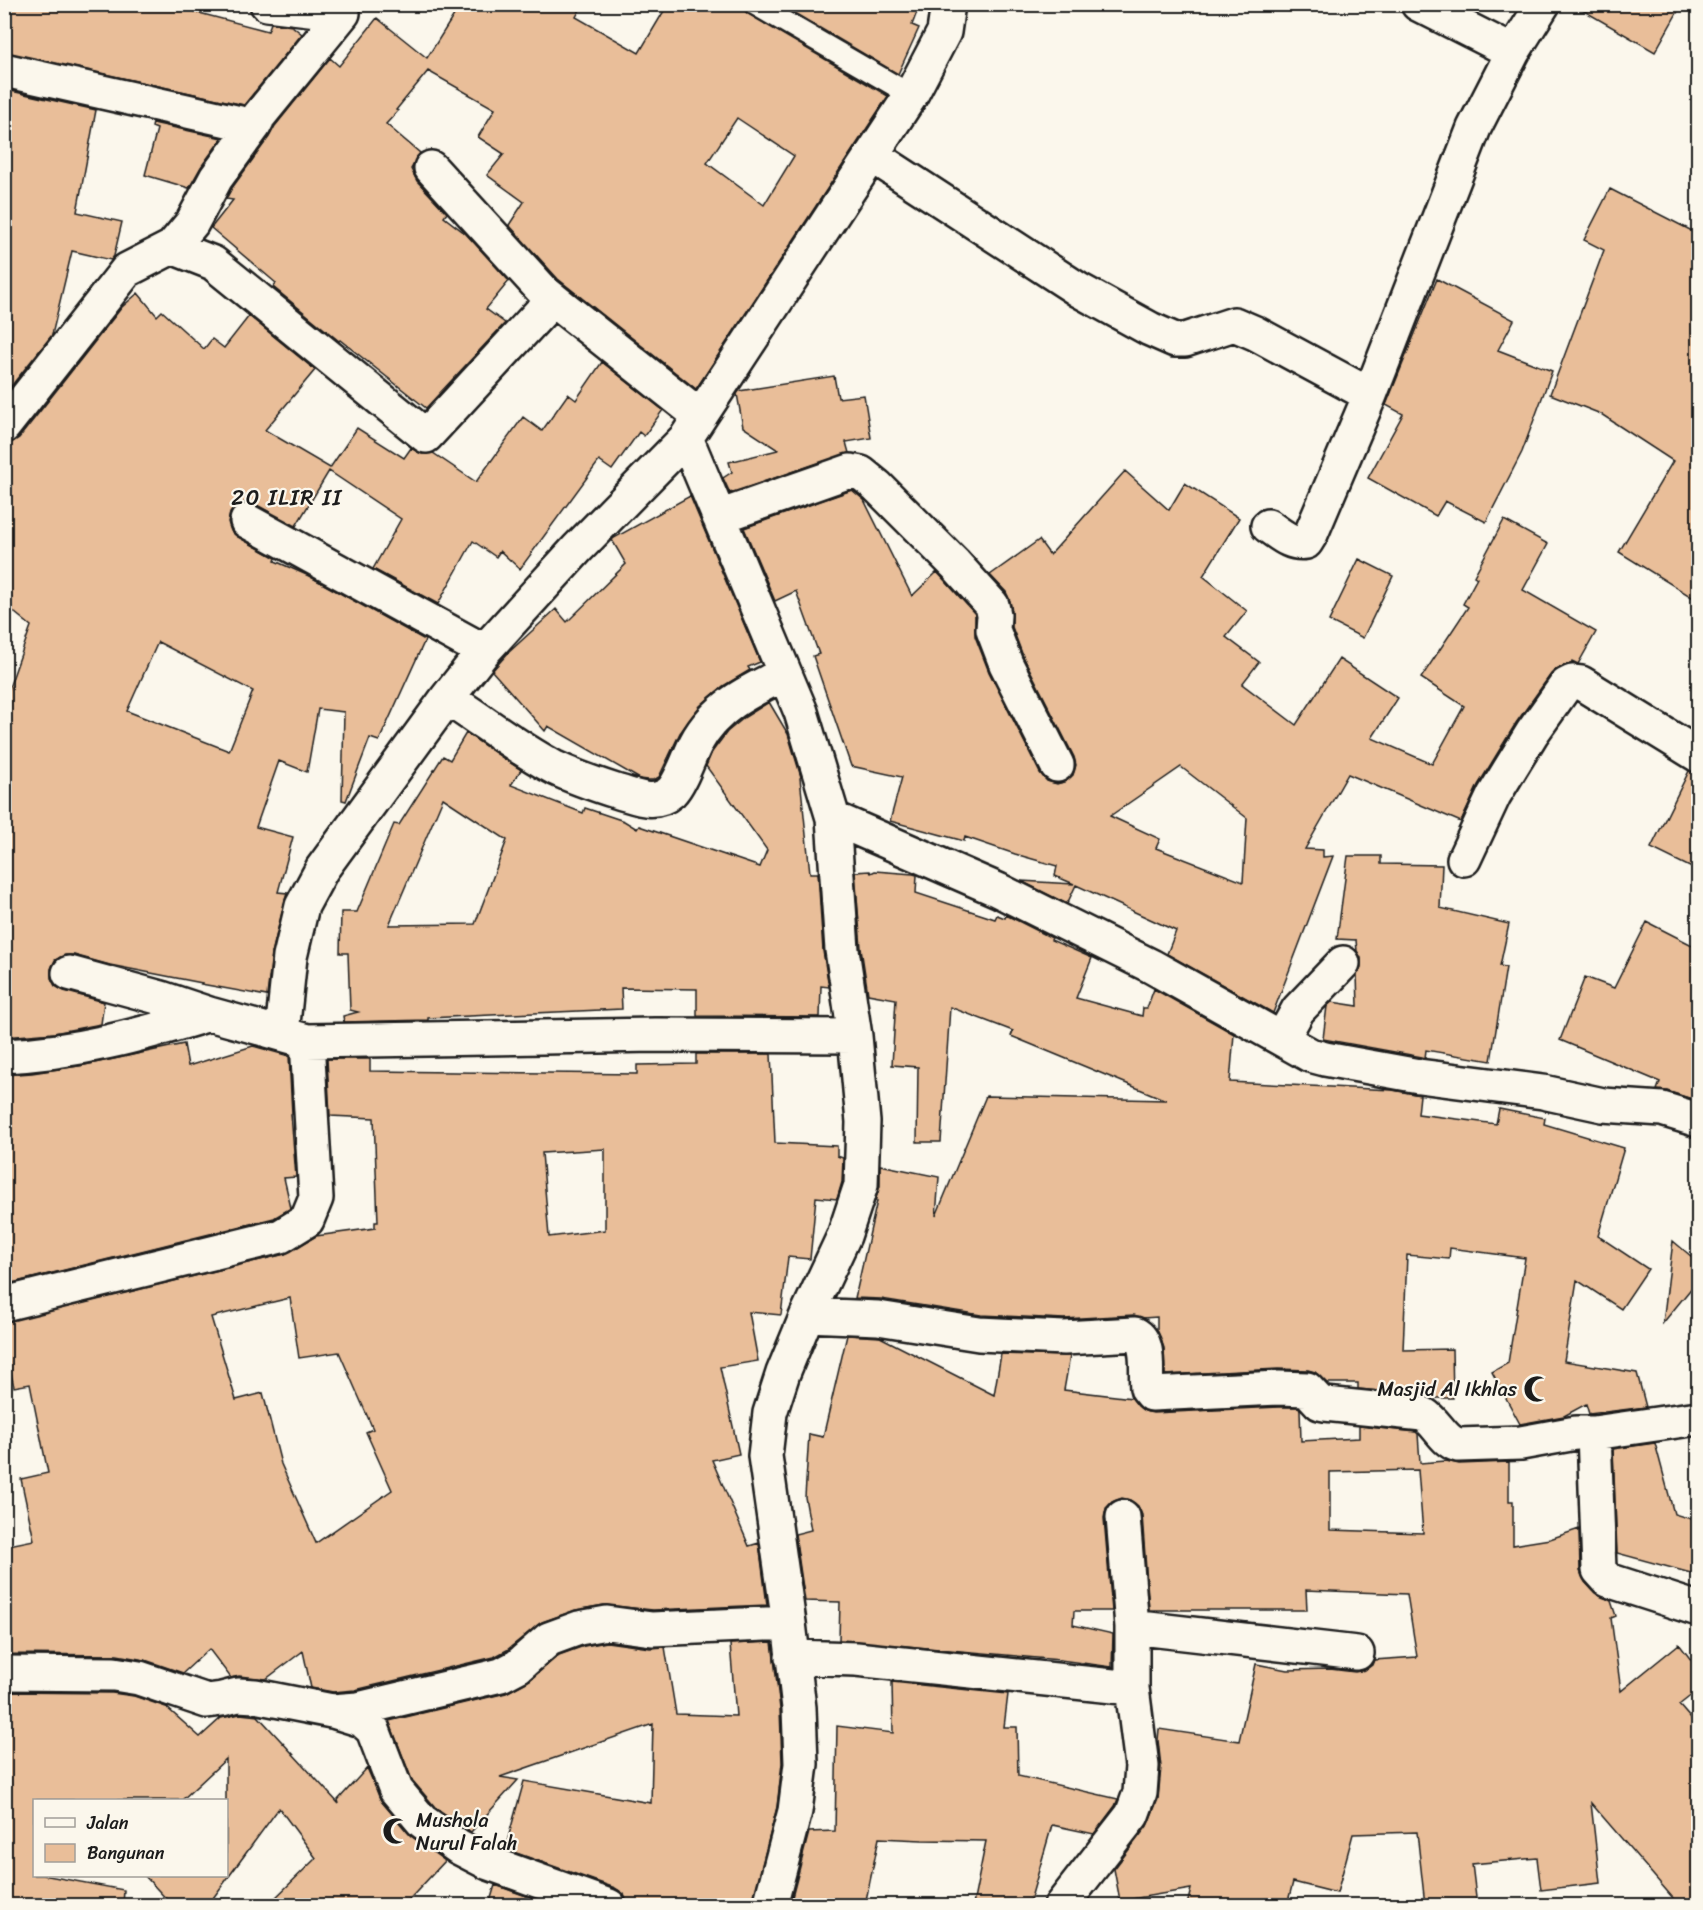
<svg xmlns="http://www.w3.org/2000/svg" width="1703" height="1910" font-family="Sriracha,sans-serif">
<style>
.building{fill:#e9be99;stroke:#1c1c1c;stroke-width:1.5;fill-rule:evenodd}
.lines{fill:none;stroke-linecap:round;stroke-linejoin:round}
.lane-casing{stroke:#1c1c1c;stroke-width:24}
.street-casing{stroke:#1c1c1c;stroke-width:38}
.lane{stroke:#fbf7ec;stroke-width:20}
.street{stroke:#fbf7ec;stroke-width:33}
.labels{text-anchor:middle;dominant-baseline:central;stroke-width:4.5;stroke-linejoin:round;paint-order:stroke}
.poi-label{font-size:20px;fill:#1c1c1c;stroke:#fbf7ec;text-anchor:end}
.quarter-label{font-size:22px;letter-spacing:1.5px;fill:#1c1c1c;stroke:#fbf7ec}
</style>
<rect width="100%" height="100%" fill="#fbf7ec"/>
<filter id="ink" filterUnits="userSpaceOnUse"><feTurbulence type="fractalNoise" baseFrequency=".0167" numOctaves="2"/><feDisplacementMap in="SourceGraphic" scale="12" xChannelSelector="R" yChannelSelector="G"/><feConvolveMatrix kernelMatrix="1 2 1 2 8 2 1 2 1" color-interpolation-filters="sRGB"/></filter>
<g filter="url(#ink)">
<path class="building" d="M4,4H165L268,31L271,23L292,26L302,34L244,105L4,52Z
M461,4H583L576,17L639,53L668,4H742L744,10L748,14L888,96L696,389L558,279L509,225L524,202L487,175L504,154L478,137L495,109L428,71L396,110L398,111L386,124L420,153L411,169L417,181L447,213L444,217L466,234L509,281L486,309L505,323L426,408L340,340L339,341L273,287L276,283L211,228L233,200L226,199L232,188L269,137L275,126L330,58L339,66L377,18L427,58ZM737,118L794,156L764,205L707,163Z
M779,4H920L912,25L919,28L898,74Z
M1572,4H1682L1655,52Z
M11,91L96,110L77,212L122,222L114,256L111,260L72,251L52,335L4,395V129Z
M153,123L222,138L201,167L189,188L145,175L157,129L152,127Z
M1610,189L1698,234V601L1619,552L1673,461L1601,414L1550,394L1604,250L1584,240Z
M1437,279L1514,320L1498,350L1552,371L1522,452L1486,522L1445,501L1436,516L1368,478L1403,414L1386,405Z
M138,293L157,316L162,311L204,349L212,339L224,348L249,316L315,370L265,430L330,468L357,428L404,458L411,448L422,454L433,453L476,482L523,417L542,431L568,394L576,400L602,362L663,410L644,436L639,432L612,470L599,461L520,569L500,551L496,557L473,541L438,604L373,569L401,519L329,471L296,526L255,504L246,502L237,505L230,513L228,522L231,531L238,537L276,558L275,561L309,576L425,640L379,741L370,738L346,801L342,800L344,712L318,709L307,772L279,761L256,827L293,837L278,892L287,893L272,953L267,996L201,984L202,983L110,965L74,955H65L55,960L51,969V978L55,986L64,991L104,1002L101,1024L54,1033L4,1037V702L31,626L4,604V444L11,443L19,438L122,307ZM158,642L253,691L229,751L127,711Z
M834,376L838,398L864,395L871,438L846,442L849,453L730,493L723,478L732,472L729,462L778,450L743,427L737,394L739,391Z
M1125,471L1169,510L1185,483L1239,518L1203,576L1247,611L1226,637L1259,662L1242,684L1296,725L1339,659L1398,698L1372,738L1432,764L1464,706L1421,678L1468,607L1463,604L1477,578L1474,576L1504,520L1548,544L1523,590L1596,632L1578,664L1572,661L1571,664L1558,668L1551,674L1516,723L1478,785L1461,822L1348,774L1305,849L1323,850V857L1333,856L1273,1013L1167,954L1176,931L1076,885L1067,904L1021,881L1074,884L1055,876L1057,866L1015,854L965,837L964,841L890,821L902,777L851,766L813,656L819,654L796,591L775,601L744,528L852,490L864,500L912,596L937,572L975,614V636L989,672L1040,773L1047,781L1057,784L1066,781L1073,775L1076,765L1074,757L1023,656L1012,627V612L1010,601L1006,592L990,575L1039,540L1050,555ZM1181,767L1247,818L1243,882L1156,848L1160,839L1110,816Z
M690,496L760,662L748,667L750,670L723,686L700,706L680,733L659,777L654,780H648L640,779L548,726L545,731L492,671L508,653L556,609L567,622L626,564L612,540L614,538Z
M1359,559L1393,576L1363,638L1329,621Z
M769,702L788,734L801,777L800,778L810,873H818L823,951L829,987L821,986L820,1017L697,1016V989L621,988L622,1009L428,1018V1020L344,1022L343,1016L358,1012L350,1010L348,953H340L341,912H357L394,824L399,825L443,756L450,760L466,733L521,770L511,785L583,813L585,808L624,821L637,829L639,826L760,867L767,850L706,766L712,752L727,732L745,717ZM443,798L507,840L475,924L389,925Z
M1689,771L1698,774V871L1651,848Z
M1348,856H1381V864L1442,865L1440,908L1509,924L1500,966L1506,967L1491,1061L1426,1050L1425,1058L1422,1057L1323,1039L1327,1006L1332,1002L1358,1006L1357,974L1361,967V958L1357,951L1356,940L1337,939Z
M870,871L871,873L875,871L913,874L917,875L916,893L995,919L997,915L1005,918L1006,915L1052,938L1051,940L1092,958L1076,998L1142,1016L1143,1008H1147L1154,989L1234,1034L1230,1082L1392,1090L1420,1095L1418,1114L1496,1124L1499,1109L1545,1118L1544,1124L1624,1148L1598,1236L1648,1269L1621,1309L1577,1280L1564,1361L1637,1373L1646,1407L1589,1414L1586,1404L1564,1416L1520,1424L1492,1372L1508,1363L1525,1258L1450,1248L1449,1259L1407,1255L1403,1350L1452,1349L1453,1398H1433L1425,1395L1358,1389V1383H1327L1315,1372L1308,1370L1278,1369L1165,1375L1164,1348L1157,1330V1317L1143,1318L1134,1315L1064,1319L981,1315L881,1299L855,1298L877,1201H875L880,1186V1165L939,1177L936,1216L986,1096L1166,1100L1011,1036L1013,1031L950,1007L941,1142H917L918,1067L892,1065L896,999L868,994L861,948L855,872Z
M1647,922L1698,948V1101L1667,1091L1657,1090L1660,1082L1560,1040L1585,977L1614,988Z
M184,1044L188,1066L253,1046L289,1056L292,1114H291L296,1177L284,1178L291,1208L274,1218L4,1285V1075L32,1073L85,1065Z
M696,1054H771L775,1143L837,1146V1156L843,1158L842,1182L837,1199L816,1197L810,1259L788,1257L781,1315L749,1312L758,1361L720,1367L739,1454L712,1460L749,1546L759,1543L767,1605L653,1610L604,1605L576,1610L542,1622L507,1650L494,1657L355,1690L333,1692L311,1688L303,1651L266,1679L239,1676L231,1678L209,1649L183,1673L145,1660L117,1655L4,1654V1546L34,1540L21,1479L48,1473L30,1384L14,1387L4,1343V1322L285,1254L316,1236L375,1228V1222H378L374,1118L330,1116L327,1059H370V1071L637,1074V1065L696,1064ZM605,1149V1230L549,1237L542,1153ZM290,1298L299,1358L339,1352L373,1429L366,1432L392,1490L316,1543L281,1464L263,1393L236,1400L211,1317Z
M1673,1241L1698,1262V1280L1663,1323Z
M847,1335L880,1337L994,1395L1001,1354L1070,1356L1064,1390L1132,1398L1138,1406L1145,1411L1153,1413L1279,1407H1299L1300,1410L1301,1441L1359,1438V1426L1416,1432L1418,1434L1420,1463L1446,1461L1459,1464L1509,1462V1501H1513V1545L1550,1539L1579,1529L1580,1571L1585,1582L1595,1593L1611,1601L1616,1616L1611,1618L1621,1691L1679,1644L1698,1669V1690L1679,1705L1698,1727V1905H1679L1591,1803L1600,1883L1541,1890L1537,1858L1472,1864L1477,1905H1425L1417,1832L1353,1834L1337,1893L1293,1882L1287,1905H1187L1191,1889L1120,1901L1114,1869L1147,1826L1158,1799L1161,1767L1158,1740L1159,1729L1239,1741L1256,1664L1287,1670L1330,1669L1355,1672L1365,1670L1372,1665L1374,1660L1417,1657L1407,1594L1306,1590L1307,1610H1149L1142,1515L1138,1506L1130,1500L1122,1498L1112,1502L1106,1508L1104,1518L1112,1611H1074L1073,1625L1113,1634L1112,1667L1060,1660L839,1640L840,1602L805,1601L795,1534L811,1530L805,1497L809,1434L823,1437ZM1418,1470L1423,1533L1330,1530V1472Z
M1655,1443L1674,1514L1698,1521V1575L1617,1553L1613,1449Z
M607,1642L650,1648L665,1647L676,1714L736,1716L730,1644L772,1642L780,1709L782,1763L777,1807L752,1905H627L624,1894L615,1888L505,1849L524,1781L651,1803L653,1724L500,1777L518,1780L471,1832L435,1807L412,1780L389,1721L506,1693L530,1680L559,1655L584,1646Z
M892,1682L1008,1694L1004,1727H1017L1018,1776L1118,1799L1115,1806L1094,1834L1052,1825L1029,1905H973L986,1841L922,1840L879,1838L865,1905H790L809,1832L835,1831L837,1726L893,1733Z
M4,1692L112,1693L134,1696L166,1707L200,1737L221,1718L240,1714L258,1716L339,1804L338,1800L367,1768L382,1802L411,1836L445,1861L404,1905H268L316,1858L279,1808L208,1905H172L144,1875H226V1759L182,1800H34V1875H43L124,1890L123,1905H4Z
M495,1885L552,1905H489Z"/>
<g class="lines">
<defs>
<path id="lane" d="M754,4L911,95"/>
<path id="street" d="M1418,4L1513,52L1543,4
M4,70L254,126L259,116L343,13L267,4
M873,156L1079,290L1150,329L1175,340H1185L1234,324L1255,333L1370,395L1474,128L1513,52
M431,168L545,293L700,416
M172,247L213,263L426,436L553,299
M4,426L127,270L172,247L192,223L216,178L254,126
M686,438L801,712L833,818L842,950L855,1036L863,1122L861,1185L844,1236L807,1315L783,1373L770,1413L765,1456L789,1623L799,1708L801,1764L795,1811L770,1906
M719,517L850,471L861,473L877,486L955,564L992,605L994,615L993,630L1006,664L1057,765
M247,521L484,651
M1268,526C1280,534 1291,545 1306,542L1311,534L1370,395
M447,698C483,721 517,748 555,768C576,778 597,785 619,792C637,797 655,806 671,792C681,782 689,756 696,743C715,707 749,691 784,674
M833,818L998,890L1151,966L1310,1055L1325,1059L1419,1076L1543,1092L1603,1105L1662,1109L1698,1120
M1464,859L1494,795L1532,733L1566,685L1572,682L1581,683L1698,755
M69,973L161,998L209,1014L307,1041L655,1035L855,1036
M282,1033L290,957L302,906L322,869L447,698L484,651L577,549L686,438L911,95L944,32L948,4
M1282,1039L1298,1010L1343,963
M4,1056C74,1053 142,1035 209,1014
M4,1304L281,1236L307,1220L316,1198L307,1041
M807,1315L878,1318L979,1334L1064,1338L1135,1334C1151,1342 1145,1373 1147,1388L1152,1394L1279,1388L1307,1389L1320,1403L1325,1404L1423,1414C1437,1422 1443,1441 1458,1445L1521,1443L1576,1433H1594L1698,1418
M1594,1433L1599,1570L1608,1580L1698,1609
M1132,1627L1357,1653
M792,1657L856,1659L1132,1688
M4,1673L114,1674L139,1678L207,1701L222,1699L238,1695L255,1696L332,1711L358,1709L501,1675L518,1666L549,1639L579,1628L607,1623L652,1629L789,1623
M333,1711L362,1720L373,1730L396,1790L422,1821L458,1847L489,1863L609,1906
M1061,1906L1132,1815L1140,1793L1142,1766L1132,1688V1627L1123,1517"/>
</defs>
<use href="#lane" class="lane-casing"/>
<use href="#street" class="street-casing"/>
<use href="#lane" class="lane"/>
<use href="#street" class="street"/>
</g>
</g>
<defs>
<symbol id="mosque-bare" viewBox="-9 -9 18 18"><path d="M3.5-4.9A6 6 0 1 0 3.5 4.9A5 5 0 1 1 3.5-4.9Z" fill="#1c1c1c" stroke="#fbf7ec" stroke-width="2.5" paint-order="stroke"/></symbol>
</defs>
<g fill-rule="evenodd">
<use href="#mosque-bare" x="1518" y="1370" width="38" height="38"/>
<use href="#mosque-bare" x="377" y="1812" width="38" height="38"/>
</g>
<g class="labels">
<g class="poi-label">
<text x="1517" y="1389">Masjid Al Ikhlas</text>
<text x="416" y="1820" text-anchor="start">Mushola<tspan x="416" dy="23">Nurul Falah</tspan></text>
</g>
<g class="quarter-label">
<text x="287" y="497">20 ILIR II</text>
</g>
</g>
<rect width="1703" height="1910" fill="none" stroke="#fbf7ec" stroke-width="24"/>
<rect x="12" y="12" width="1679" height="1886" fill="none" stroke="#1c1c1c" stroke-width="2" filter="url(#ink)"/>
<rect x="33" y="1799" width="195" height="78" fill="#fbf7ec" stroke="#a29f99" stroke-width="1.5"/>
<rect x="45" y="1818" width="30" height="9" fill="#fbf7ec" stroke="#a29f99" stroke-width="1.5"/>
<text x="87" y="1829" font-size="18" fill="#1c1c1c">Jalan</text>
<rect x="45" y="1844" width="30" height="18" fill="#e9be99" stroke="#a29f99" stroke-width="1.5"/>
<text x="87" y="1859" font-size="18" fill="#1c1c1c">Bangunan</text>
</svg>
